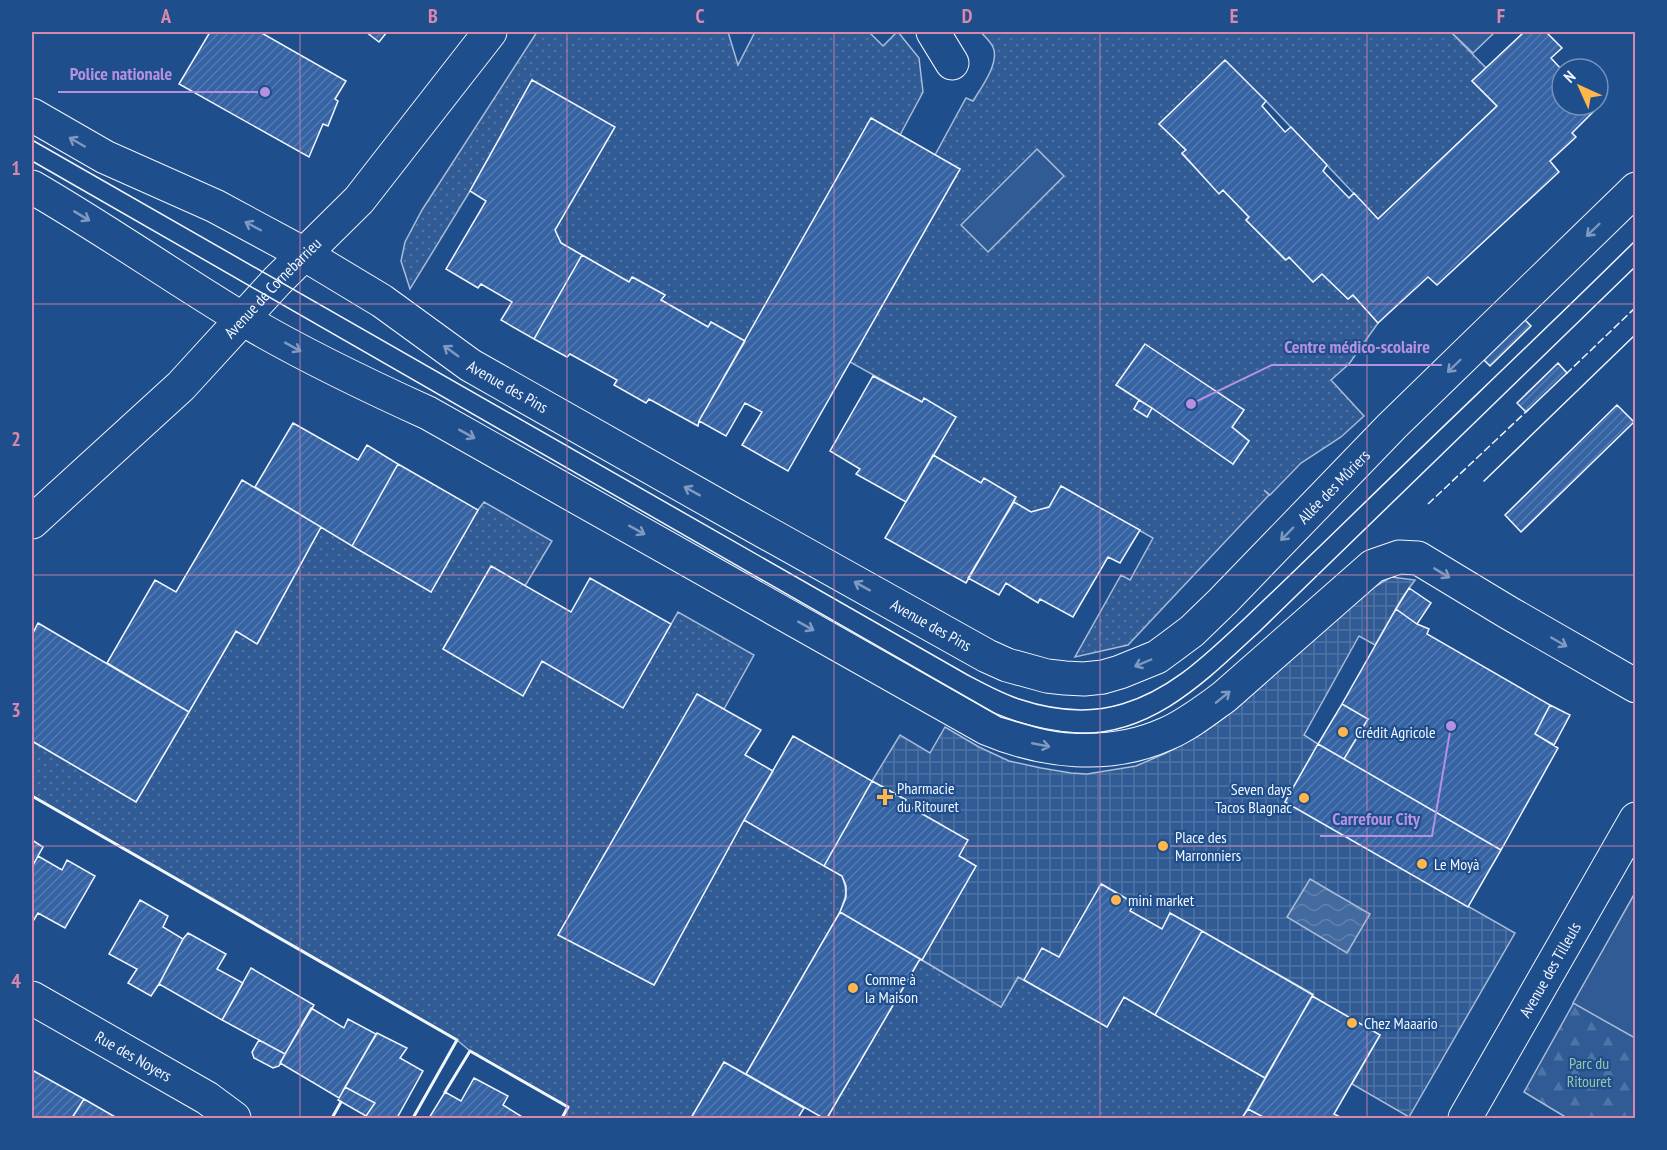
<svg xmlns="http://www.w3.org/2000/svg" width="1667" height="1150" font-family="'PT Sans Narrow',sans-serif">
<style>
.grass{fill:url(#grass-dots);stroke:#a8bbd7;stroke-width:1.5;fill-rule:evenodd}
.forest{fill:url(#forest-firs);stroke:#a8bbd7;stroke-width:1.5}
.pitch{fill:#305b95;stroke:#a8bbd7;stroke-width:1.5}
.plaza{fill:url(#plaza-grid);stroke:#a8bbd7;stroke-width:1.5}
.water{fill:url(#water-waves);stroke:#a8bbd7;stroke-width:1.5}
.building{fill:url(#building-hatch);stroke:#f2f6ff;stroke-width:1.5}
.lines{fill:none;stroke-linecap:round;stroke-linejoin:round}
.street-casing{stroke:#f2f6ff;stroke-width:35}
.secondary-casing{stroke:#f2f6ff;stroke-width:35}
.street{stroke:#1f4e8c;stroke-width:33}
.secondary{stroke:#1f4e8c;stroke-width:33}
.tram{stroke:#f2f6ff;stroke-width:1.5}
.fence{stroke:#f2f6ff;stroke-width:1.5;stroke-dasharray:8 3;stroke-linecap:butt}
.wall{stroke:#f2f6ff;stroke-width:3}
.oneway{stroke:#7e9ac0}
.grid{fill:none;stroke:#da87ad;stroke-width:1.5;stroke-opacity:0.55}
.poi-dot{fill:#ffb74d;stroke:#1f4e8c;stroke-width:2}
.labels{text-anchor:middle;dominant-baseline:central;stroke-width:4.5;stroke-linejoin:round;paint-order:stroke}
.street-label{font-size:16px;fill:#f2f6ff;stroke:#1f4e8c}
.poi-label{font-size:16px;fill:#f2f6ff;stroke:#1f4e8c;text-anchor:start}
.park-label{font-size:16px;fill:#97c8a6;stroke:#1f4e8c}
.leader{fill:none;stroke:#b691df;stroke-width:2}
.callout-dot{fill:#b691df;stroke:#1f4e8c;stroke-width:2}
.callout-label{font-size:18px;text-anchor:middle;font-weight:bold;fill:#b691df;stroke:#1f4e8c;stroke-width:4.5;stroke-linejoin:round;paint-order:stroke}
.neatline{fill:none;stroke:#da87ad;stroke-width:2}
.grid-label{font-size:20px;text-anchor:middle;font-weight:bold;fill:#da87ad}
</style>
<defs>
<pattern id="grass-dots" width="8" height="8" patternUnits="userSpaceOnUse" patternTransform="scale(1.5)"><rect width="8" height="8" fill="#305b95"/><path d="M2 2h.1M6 6h.1" fill="none" stroke="#4e73a5" stroke-width="1.8" stroke-linecap="round"/></pattern>
<pattern id="forest-firs" width="22" height="20" patternUnits="userSpaceOnUse" patternTransform="scale(1.5)"><rect width="22" height="20" fill="#305b95"/><path d="M5 1l3.5 6h-7zM16 11l3.5 6h-7z" fill="#4e73a5"/></pattern>
<pattern id="plaza-grid" width="8" height="8" patternUnits="userSpaceOnUse" patternTransform="scale(1.5)"><rect width="8" height="8" fill="#305b95"/><path d="M0 4h8M4 0v8" fill="none" stroke="#4e73a5"/></pattern>
<pattern id="water-waves" width="16" height="10" patternUnits="userSpaceOnUse" patternTransform="scale(1.5)"><rect width="16" height="10" fill="#446ba0"/><path d="M0 5q4-4 8 0t8 0" fill="none" stroke="#5f81ae"/></pattern>
<pattern id="building-hatch" width="6" height="6" patternUnits="userSpaceOnUse" patternTransform="scale(1.5)"><rect width="6" height="6" fill="#3563a3"/><path d="M-1 1l2-2M0 6l6-6M5 7l2-2" fill="none" stroke="#537ab1"/></pattern>
</defs>
<rect width="100%" height="100%" fill="#1f4e8c"/>
<path class="grass" d="M537,32H728L738,65L755,32H869L883,46L897,32H898L919,58L923,92L900,135L871,118L745,341L711,322L708,327L661,300L665,295L633,277L629,282L561,243L555,230L532,80L470,191L410,289L401,261L405,242L422,210Z
M981,32H1451L1486,68L1472,81L1497,106L1378,219L1266,101L1225,61L1159,124L1186,150L1182,154L1219,193L1223,190L1249,217L1246,220L1285,260L1289,257L1313,282L1322,274L1348,299L1353,295L1378,323L1349,364L1331,380L1364,416L1341,437L1301,463L1270,495L1264,490L1269,495L1128,645L1075,657L1121,575L1130,580L1153,538L1061,486L1049,507L1031,512L1014,502L1016,497L985,479L981,483L933,455L922,402L850,362L960,169L935,155L966,98L973,101C981,88 1000,63 993,47C991,42 984,36 981,32ZM1145,345L1244,410L1232,427L1249,441L1233,464L1152,408L1147,417L1134,409L1139,400L1116,385Z
M484,502L552,541L525,586L491,567L443,649L523,695L542,661L623,707L678,612L754,655L724,709L697,695L558,935L654,985L744,820L842,876C848,892 846,897 840,912L746,1074L724,1062L691,1118H562L568,1107L470,1051L457,1040L32,796V741L136,802L236,631L258,643L321,527L431,592L478,510Z
M920,959L1001,1007L1018,977L1107,1027L1124,997L1265,1078L1242,1118H827Z"/>
<path class="forest" d="M1635,893V1118H1567L1524,1092Z"/>
<path class="pitch" d="M1451,32H1495L1473,53Z
M1037,149L1064,176L988,252L961,225Z
M1635,893L1636,1038H1635L1573,1003Z"/>
<path class="plaza" d="M1391,577L1415,580L1402,598L1375,645L1359,636L1304,735L1318,744L1285,802L1515,933L1409,1117L1352,1084L1380,1035L1312,996L1313,994L1170,913L1162,929L1130,911L1134,903L1102,884L1059,957L1024,980L1018,977L1001,1007L922,960L976,866L959,856L967,840L903,803L905,799L872,781L900,735L930,753L945,727L979,747L1009,761L1041,768L1071,773L1087,774L1136,766L1166,753L1198,736L1236,709L1371,589Z"/>
<path class="water" d="M1310,879L1370,914L1347,953L1287,917Z"/>
<path class="building" d="M210,32H260L346,81L335,99L338,101L328,126L323,124L309,157L179,84Z
M366,32H387L379,42Z
M1524,32H1546L1562,48L1551,58L1562,70V105H1596L1598,107L1572,133L1576,137L1550,161L1559,172L1437,285L1428,277L1378,323L1353,295L1348,299L1322,274L1313,282L1289,257L1286,260L1246,220L1249,217L1223,190L1219,194L1182,153L1186,150L1159,124L1225,60L1266,101L1262,106L1285,132L1291,127L1327,165L1323,171L1349,198L1354,193L1378,219L1497,106L1472,81Z
M532,80L615,127L555,230L561,243L582,255L534,339L501,320L512,302L481,284L478,288L446,269L486,201L470,191Z
M871,118L960,169L788,471L742,445L762,412L745,403L726,436L699,421Z
M582,255L629,282L632,277L665,295L661,300L708,327L711,322L745,341L699,421L698,426L649,399L646,403L614,385L617,380L570,354L567,357L534,339Z
M1521,316L1531,326L1490,366L1480,356Z
M1145,344L1244,410L1232,427L1249,441L1233,464L1152,408L1116,385Z
M1558,363L1567,373L1526,412L1517,403Z
M873,376L922,402L924,398L956,417L906,502L856,474L860,469L830,451Z
M1139,400L1152,408L1147,417L1134,409Z
M1617,405L1634,422L1521,532L1505,515Z
M293,423L358,460L367,445L398,464L352,546L255,487Z
M933,455L981,483L984,478L1016,497L966,583L885,538Z
M398,464L478,510L431,592L352,546Z
M242,480L321,527L257,644L236,631L189,712L107,663L155,580L176,592Z
M1061,486L1140,530L1120,563L1108,557L1073,617L1040,599L1038,603L1006,583L999,595L968,578L1014,502L1031,512L1049,507Z
M491,566L571,612L590,578L671,624L623,708L542,661L523,696L443,649Z
M1409,588L1431,603L1417,624L1396,609Z
M1396,609L1417,624L1429,629L1427,634L1550,705L1535,734L1558,748L1501,850L1344,759L1368,719L1342,704Z
M38,623L189,712L136,802L32,741V635Z
M697,694L761,730L745,755L773,771L744,820L654,985L558,935Z
M1342,704L1368,719L1344,759L1318,744Z
M1550,705L1570,715L1554,745L1535,734Z
M793,736L872,781L824,866L744,820Z
M1318,744L1501,850L1468,907L1285,802Z
M872,781L906,800L903,803L968,840L959,856L976,866L922,960L840,912L846,897V886L842,876L824,866Z
M32,840L43,847L32,867Z
M38,856L62,870L67,860L95,876L65,928L38,913L32,923V867Z
M1101,884L1134,903L1130,911L1162,929L1170,913L1202,931L1155,1015L1124,997L1107,1027L1024,980L1042,948L1059,957Z
M140,900L168,916L163,927L183,939L159,984L151,996L128,983L137,969L109,954Z
M840,912L920,959L827,1118H823L746,1074Z
M1202,931L1313,995L1265,1078L1155,1015Z
M188,933L226,954L217,969L243,983L222,1020L159,984L183,939Z
M251,968L314,1005L285,1054L222,1020Z
M1312,996L1380,1035L1334,1114L1342,1118H1265L1248,1109Z
M311,1008L344,1028L348,1019L376,1034L339,1098L280,1063Z
M377,1033L407,1048L400,1058L423,1071L397,1118H370L366,1116L375,1103L345,1087Z
M259,1040L285,1054L279,1066L273,1068L254,1058L252,1052Z
M724,1062L804,1108L798,1118H691Z
M32,1070L84,1099L72,1118H32Z
M474,1078L508,1096L503,1105L524,1118H429L445,1092L461,1101Z
M345,1087L375,1103L366,1116L338,1100Z
M84,1099L117,1118H72Z
M1248,1109L1265,1118H1242Z"/>
<g class="lines">
<defs>
<g id="street">
<path d="M933,32L952,63"/>
<path id="s1" d="M32,998L207,1098L234,1118"/>
<path id="s2" d="M1465,1118L1636,819"/>
</g>
<g id="secondary">
<path id="s3" d="M32,115L105,157L215,206L304,254L382,301L470,365L733,514L987,656L1007,665L1047,676L1065,678L1084,679L1103,677L1120,672L1157,657L1172,646L1192,631L1223,601L1392,426L1636,189"/>
<path d="M32,187C103,228 170,275 241,318C301,354 364,384 428,413L986,728C1043,752 1108,760 1166,734C1187,725 1206,710 1224,697L1373,566L1399,557L1418,558L1509,613L1636,686"/>
<path id="s4" d="M32,522L181,386L277,281L359,200L490,32"/>
</g>
</defs>
<use href="#street" class="street-casing"/>
<use href="#secondary" class="secondary-casing"/>
<use href="#street" class="street"/>
<use href="#secondary" class="secondary"/>
<path class="tram" d="M32,140L966,674C983,683 1001,693 1019,699C1052,710 1089,714 1122,704C1172,689 1207,653 1244,619C1280,585 1316,550 1352,515C1446,423 1542,333 1636,240
M32,161L1001,717C1024,724 1048,732 1073,733C1151,738 1207,680 1260,631L1636,266
M1484,481L1636,334"/>
<path class="fence" d="M1566,374L1636,307
M1428,504L1529,409"/>
<path class="wall" d="M32,796L457,1040L413,1118
M445,1092L470,1051L568,1107L562,1118
M332,1118L341,1102"/>
</g>
<defs><path id="oneway-shaft" d="M-6 0H5M1.5-3L5.5 0L1.5 3" fill="none" stroke-width="1.6" stroke-linecap="round" stroke-linejoin="round" transform="scale(1.5)"/></defs>
<g class="oneway">
<use href="#oneway-shaft" transform="translate(77 142) rotate(-150)"/>
<use href="#oneway-shaft" transform="translate(82 216) rotate(31)"/>
<use href="#oneway-shaft" transform="translate(253 226) rotate(-152)"/>
<use href="#oneway-shaft" transform="translate(1593 230) rotate(136)"/>
<use href="#oneway-shaft" transform="translate(293 347) rotate(29)"/>
<use href="#oneway-shaft" transform="translate(451 351) rotate(-144)"/>
<use href="#oneway-shaft" transform="translate(1454 366) rotate(136)"/>
<use href="#oneway-shaft" transform="translate(467 434) rotate(29)"/>
<use href="#oneway-shaft" transform="translate(692 491) rotate(-151)"/>
<use href="#oneway-shaft" transform="translate(637 530) rotate(29)"/>
<use href="#oneway-shaft" transform="translate(1287 534) rotate(134)"/>
<use href="#oneway-shaft" transform="translate(1442 573) rotate(31)"/>
<use href="#oneway-shaft" transform="translate(862 586) rotate(-151)"/>
<use href="#oneway-shaft" transform="translate(806 626) rotate(29)"/>
<use href="#oneway-shaft" transform="translate(1559 642) rotate(30)"/>
<use href="#oneway-shaft" transform="translate(1143 663) rotate(157)"/>
<use href="#oneway-shaft" transform="translate(1223 697) rotate(-39)"/>
<use href="#oneway-shaft" transform="translate(1041 745) rotate(11)"/>
</g>
<path class="grid" d="M300,32V1118M567,32V1118M834,32V1118M1100,32V1118M1367,32V1118M32,304H1636M32,575H1636M32,846H1636"/>
<g class="poi-dot">
<circle cx="1343" cy="732" r="6"/>
<path d="M882 788h6v6h6v6h-6v6h-6v-6h-6v-6h6z"/>
<circle cx="1304" cy="798" r="6"/>
<circle cx="1163" cy="846" r="6"/>
<circle cx="1422" cy="864" r="6"/>
<circle cx="1116" cy="900" r="6"/>
<circle cx="853" cy="988" r="6"/>
<circle cx="1352" cy="1023" r="6"/>
</g>
<g class="labels">
<g class="street-label">
<text stroke="none"><textPath href="#s4" startOffset="336">Avenue de Cornebarrieu</textPath></text>
<text stroke="none"><textPath href="#s3" startOffset="549">Avenue des Pins</textPath></text>
<text stroke="none"><textPath href="#s3" startOffset="1522">Allée des Mûriers</textPath></text>
<text stroke="none"><textPath href="#s3" startOffset="1035">Avenue des Pins</textPath></text>
<text stroke="none"><textPath href="#s2" startOffset="171">Avenue des Tilleuls</textPath></text>
<text stroke="none"><textPath href="#s1" startOffset="117">Rue des Noyers</textPath></text>
</g>
<g class="poi-label">
<text x="1355" y="732">Crédit Agricole</text>
<text x="897" y="788">Pharmacie<tspan x="897" dy="18">du Ritouret</tspan></text>
<text x="1292" y="789" text-anchor="end">Seven days<tspan x="1292" dy="18">Tacos Blagnac</tspan></text>
<text x="1175" y="837">Place des<tspan x="1175" dy="18">Marronniers</tspan></text>
<text x="1434" y="864">Le Moyà</text>
<text x="1128" y="900">mini market</text>
<text x="865" y="979">Comme à<tspan x="865" dy="18">la Maison</tspan></text>
<text x="1364" y="1023">Chez Maaario</text>
</g>
<g class="park-label">
<text x="1589" y="1063">Parc du<tspan x="1589" dy="18">Ritouret</tspan></text>
</g>
</g>
<path class="leader" d="M265 92L185 92H58M1191 404L1272 365H1442M1451 726L1432 836H1320"/>
<g class="callout-dot">
<circle cx="265" cy="92" r="6"/>
<circle cx="1191" cy="404" r="6"/>
<circle cx="1451" cy="726" r="6"/>
</g>
<g class="callout-label">
<text x="121" y="80">Police nationale</text>
<text x="1357" y="353">Centre médico-scolaire</text>
<text x="1376" y="825">Carrefour City</text>
</g>
<rect width="1667" height="1150" fill="none" stroke="#1f4e8c" stroke-width="66"/>
<g transform="translate(1580 87) rotate(315)"><circle r="28" fill="#1f4e8c" stroke="#7391ba" stroke-width="1.5"/>
<path d="M0-4.5L10 22L0 15L-10 22Z" fill="#ffb74d"/>
<text y="-9" font-size="16" font-weight="bold" text-anchor="middle" fill="#f2f6ff">N</text>
</g>
<rect x="33" y="33" width="1601" height="1084" class="neatline"/>
<g class="grid-label">
<text x="166" y="23">A</text>
<text x="433" y="23">B</text>
<text x="700" y="23">C</text>
<text x="967" y="23">D</text>
<text x="1234" y="23">E</text>
<text x="1501" y="23">F</text>
<text x="16" y="175">1</text>
<text x="16" y="446">2</text>
<text x="16" y="717">3</text>
<text x="16" y="988">4</text>
</g>
</svg>
